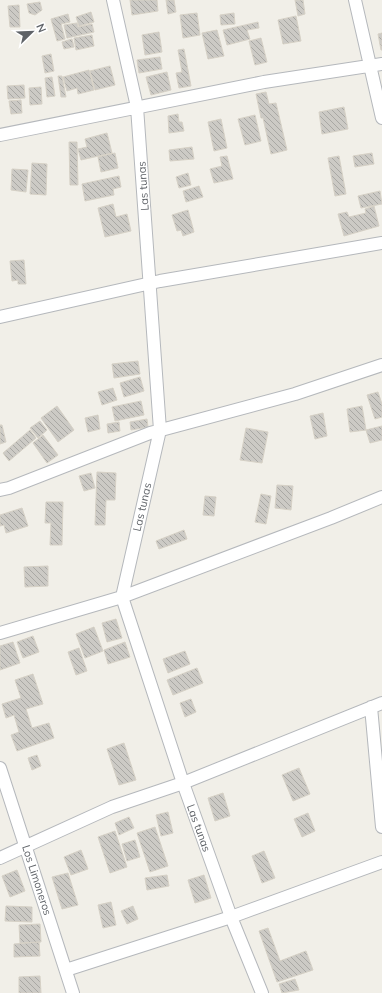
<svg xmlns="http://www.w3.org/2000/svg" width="382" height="993" font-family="Mulish,sans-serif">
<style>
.building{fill:url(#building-back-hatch);stroke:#d6d1c6}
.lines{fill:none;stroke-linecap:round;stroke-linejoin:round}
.minor-casing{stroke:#b5b8bc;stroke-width:14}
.minor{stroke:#fff;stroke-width:12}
.labels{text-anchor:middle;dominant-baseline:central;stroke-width:3;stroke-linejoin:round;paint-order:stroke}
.street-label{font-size:11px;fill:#5f6368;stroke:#fff}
</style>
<defs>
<pattern id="building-back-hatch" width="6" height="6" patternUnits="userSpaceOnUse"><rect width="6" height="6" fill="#cccac5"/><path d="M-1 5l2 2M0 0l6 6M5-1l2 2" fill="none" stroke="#a9a8a4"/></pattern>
</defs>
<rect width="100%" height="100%" fill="#f1efe8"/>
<path class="building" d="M130,0H157L158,11L132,15Z
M166,0H174L176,12L168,14Z
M295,0H303L305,14L298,16Z
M40,2L42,10L35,15L29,13L27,4Z
M19,5L20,27H10L8,6Z
M91,12L94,22L79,26L76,17Z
M197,13L200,35L183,38L180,15Z
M234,13L235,24L221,25L220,15Z
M68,14L70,22L61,24L65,39L57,41L51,19Z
M296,16L301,41L283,44L278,20Z
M258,22L259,28L247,30L250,39L227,45L223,30Z
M77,23L78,27L92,24L94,32L67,38L64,25Z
M217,30L224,56L208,59L202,33Z
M159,32L162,52L145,55L142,35Z
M382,33V50H381L378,34Z
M92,35L94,46L76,50L74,38Z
M261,38L267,62L255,65L249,41Z
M72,39L74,47L64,49L62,42Z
M184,49L191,86L179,88L176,73L182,72L178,50Z
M51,54L54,71L45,73L42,56Z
M160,57L162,69L139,73L137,60Z
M110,66L115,85L95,90L90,71Z
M89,70L94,90L78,94L77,88L67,91L63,77Z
M167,72L171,90L151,95L146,77Z
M58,76H62L66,97H61Z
M52,77L55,96L47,97L45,78Z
M24,85L25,98L8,99L7,86Z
M41,87L42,104L30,105L29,88Z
M266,92L269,104L276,103L287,150L271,154L263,118H261L256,94Z
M21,100L22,113L11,114L9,101Z
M344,107L348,129L322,134L319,112Z
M178,114L179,122H182L184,131L169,133L168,116Z
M255,115L261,141L245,145L238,119Z
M221,119L227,148L214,151L208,122Z
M107,133L112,153L81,160L78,149L87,147L85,139Z
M69,142H77L78,185H70Z
M192,147L194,159L170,161L169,150Z
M115,153L118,168L101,172L98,157Z
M372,153L374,164L355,167L353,156Z
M227,156L233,179L214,183L210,169L222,166L220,157Z
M339,156L346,194L335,196L328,158Z
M32,163L47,164L46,195L30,194Z
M12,169L28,170L26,192L11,190Z
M188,173L191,185L179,188L176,177Z
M119,176L121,187L113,189L114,195L85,201L82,184Z
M199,186L203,197L186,202L183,191Z
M380,191L382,204L361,208L358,196Z
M113,204L116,217L127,214L131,231L105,237L98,208Z
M374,206L379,226L344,236L338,214L347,212L349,217L366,213L365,209Z
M188,210L194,232L183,236L181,230L177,231L172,215Z
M24,260L26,284H18V280L12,281L10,261Z
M138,361L140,374L114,378L112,364Z
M140,377L144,391L124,397L120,383Z
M113,388L117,400L102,405L98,392Z
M378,392L382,404V417L375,419L367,395Z
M141,401L144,415L115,421L112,407Z
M57,406L74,430L58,442L41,418Z
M362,406L366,430L350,432L347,409Z
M323,413L327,436L315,439L310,416Z
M98,415L100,429L88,432L85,418Z
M147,419L148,427L131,430L130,422Z
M40,421L47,430L38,438L30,428Z
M119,422L120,431L108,433L107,424Z
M0,425H2L6,442L0,444Z
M382,426V440L370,443L366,430Z
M246,428L268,432L262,463L240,460Z
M30,430L36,438L9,461L3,453Z
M43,435L58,455L47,463L33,443Z
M97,472L116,473L115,500H106L105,525H95Z
M91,473L95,488L84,491L79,476Z
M277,485L293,486L291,510L275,508Z
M261,494L271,496L266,524L255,522Z
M205,496L216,497L214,516L203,515Z
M46,502H63L62,545H50L51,523H45Z
M22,508L28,526L6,533L4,525L0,526V515Z
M184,530L187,539L159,549L156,541Z
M48,566V586L25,587L24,567Z
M116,619L122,638L107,642L102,623Z
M94,627L103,651L85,658L76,634Z
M33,636L39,652L23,658L17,642Z
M13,642L20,663L0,670V646Z
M125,642L130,657L108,664L104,650Z
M79,648L87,671L76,675L68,652Z
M185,651L190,664L168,673L163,659Z
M197,668L203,683L173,695L167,680Z
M33,674L43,704L26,709L32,728L49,723L54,738L17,751L11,735L19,732L14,715L6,718L2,704L21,698L15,680Z
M191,699L196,712L185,717L180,703Z
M124,743L136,780L119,785L107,749Z
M37,755L41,766L32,770L28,758Z
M299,768L310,794L293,801L282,775Z
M223,793L230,816L215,821L208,798Z
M168,812L173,833L161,836L156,815Z
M308,813L315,831L302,837L294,819Z
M129,817L134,828L119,835L115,823Z
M155,827L168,866L150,872L137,833Z
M115,831L127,867L110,873L98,837Z
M135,840L140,857L127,861L122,844Z
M81,850L88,869L71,875L64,857Z
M264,851L275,878L262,883L252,856Z
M17,870L25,891L10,897L2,876Z
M68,873L78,905L62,909L52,877Z
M167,875L169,886L147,890L145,878Z
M204,875L211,898L195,903L188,880Z
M111,902L116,925L103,928L98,905Z
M6,906L32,907V922L5,921Z
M133,906L138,919L127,924L121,911Z
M40,924L41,942L20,943L19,925Z
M268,928L280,961L306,951L313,970L277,982L259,931Z
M39,942L40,956L14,957V944Z
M40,976L41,993H19V977Z
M295,979L299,990L282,993L279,984Z"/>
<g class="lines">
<defs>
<path id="minor" d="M113,0L137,107L160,430L122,597L183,783L231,917L262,993
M355,0L382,118
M0,135L264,82L382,64
M0,317L160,281L382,243
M0,490L9,488L150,433L295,394L382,365
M0,633L122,597L331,518L382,497
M371,707L382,827
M0,768L73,993
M0,858L112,807L183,783L382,703
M66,970L231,917L382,862"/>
</defs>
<use href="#minor" class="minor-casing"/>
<use href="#minor" class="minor"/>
</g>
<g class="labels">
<g class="street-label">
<text transform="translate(143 186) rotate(-94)">Las tunas</text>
<text transform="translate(142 507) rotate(-77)">Las tunas</text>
<text transform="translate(199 828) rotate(70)">Las tunas</text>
<text transform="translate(37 880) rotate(72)">Los Limoneros</text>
</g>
</g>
<g transform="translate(32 32) rotate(67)" stroke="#ffffff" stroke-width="3" paint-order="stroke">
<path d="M0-3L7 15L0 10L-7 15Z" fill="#5f6368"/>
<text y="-6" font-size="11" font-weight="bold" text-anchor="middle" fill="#5f6368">N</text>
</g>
</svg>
